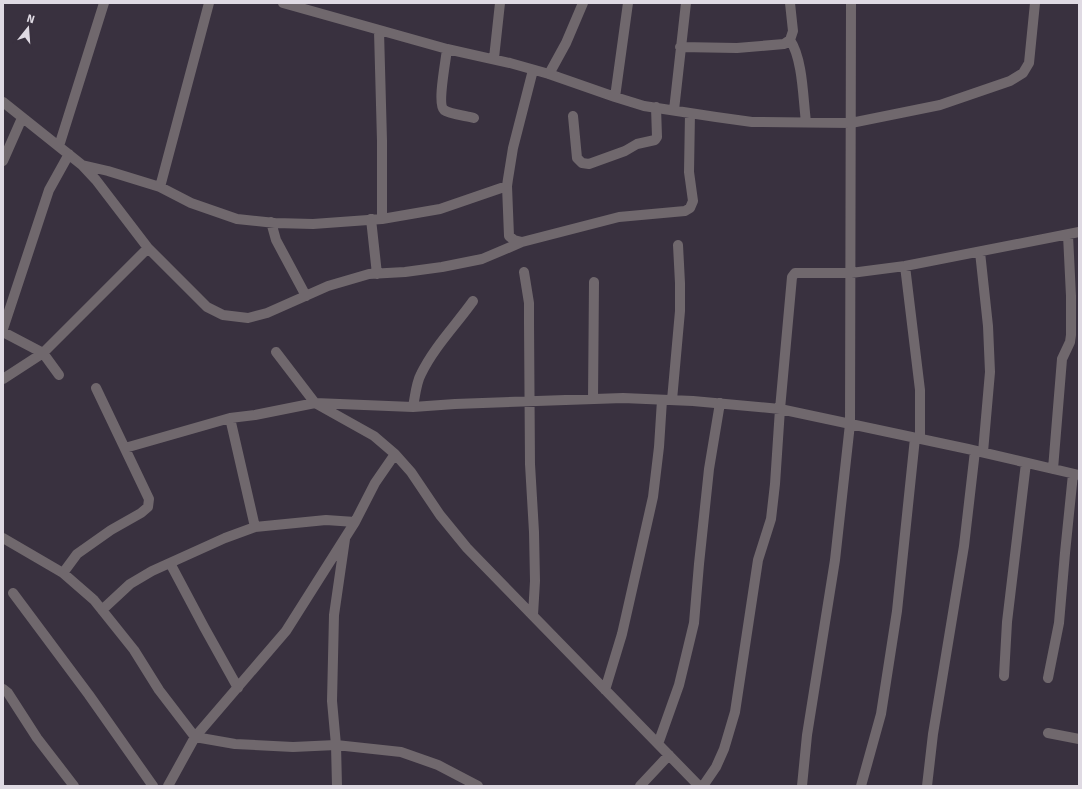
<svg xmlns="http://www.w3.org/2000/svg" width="1082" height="789" font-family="Signika,sans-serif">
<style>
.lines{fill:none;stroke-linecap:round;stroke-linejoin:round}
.street{stroke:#70686d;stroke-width:10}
</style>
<rect width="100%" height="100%" fill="#39313f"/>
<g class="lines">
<path class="street" d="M283,3L447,49L510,63L549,74L615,97L644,106L716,117L752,122L851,123L940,105L1010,81L1023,73L1029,63L1035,3
M379,31L382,141V219
M790,40C803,59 803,99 806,122
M680,47L737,48L784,44L790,40L793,31L790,3
M447,49C446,60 437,104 444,110C449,114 467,116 474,118
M494,58L500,3
M533,70L513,148L508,179L507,186L509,236L514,240L522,242L619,217L685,211L690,208L693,201L689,172L690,113
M549,74L566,43L583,3
M615,97L628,3
M3,102L82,165L96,180L148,248L207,307L223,315L248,318L267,313L328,286L369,274L405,272L442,267L482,259L522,242
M674,110L686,3
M573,116L577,158L582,163L589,164L625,151L637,144L655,140L657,137L656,107
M59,146L104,3
M3,161L22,118
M82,165L108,171L160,187L191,203L237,219L275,223L313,224L382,219L440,209L507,186
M160,187L209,3
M371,219L377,274
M271,222L276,240L306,296
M980,252L988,326L990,372L983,452
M905,266L920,390V439
M524,272L529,303V323L530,464L534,532L535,581L533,615
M3,329L49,190L69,154
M3,332L43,353L59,375
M276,352L315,403L374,436L395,454L411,472L440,515L467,548L699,786
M3,379L43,353L148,248
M593,399L594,282
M672,400L680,311V283L678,245
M413,407C415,397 416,383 421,374C434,347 456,325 473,301
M230,418L255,527
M125,448L230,418L255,415L315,403L413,407L455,404L623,398L693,401L780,409L968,449L1079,475
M1053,469L1062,359L1070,342L1071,335V296L1068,235
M3,538L63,573L94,600L134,650L159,690L195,737L235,744L293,747L336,745L401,752L438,765L478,786
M170,563L204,627L238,688
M63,573L77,554L111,530L141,513L148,507L149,499L96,388
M13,593L89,695L153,786
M102,610L130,584L152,571L225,538L255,527L326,520L355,522
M1004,676L1007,622L1026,463
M1048,678L1059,623L1065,553L1073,474
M3,689L8,693L37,738L74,786
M605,690L622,634L653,497L659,447L662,400
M1048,733L1079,739
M658,744L679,685L694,623L699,564L709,469L720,403
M168,786L195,737L286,631L355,522L375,483L395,454
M337,786L336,745L332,701L334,615L345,539
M640,786L669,755
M703,786L716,767L724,749L735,712L758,560L771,519L775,484L780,409L792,277L795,273H851L905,266L1079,232
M802,786L807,735L835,560L850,424L851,3
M861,786L881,714L897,611L915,438
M927,786L933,734L964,546L975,451"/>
</g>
<rect width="1082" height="789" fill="none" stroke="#dfdae3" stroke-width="8"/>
<g transform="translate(28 28) rotate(17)" stroke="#39313f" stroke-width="3" paint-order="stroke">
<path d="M0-3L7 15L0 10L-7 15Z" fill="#dfdae3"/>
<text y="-6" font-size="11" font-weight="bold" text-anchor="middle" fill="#dfdae3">N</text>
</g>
</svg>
